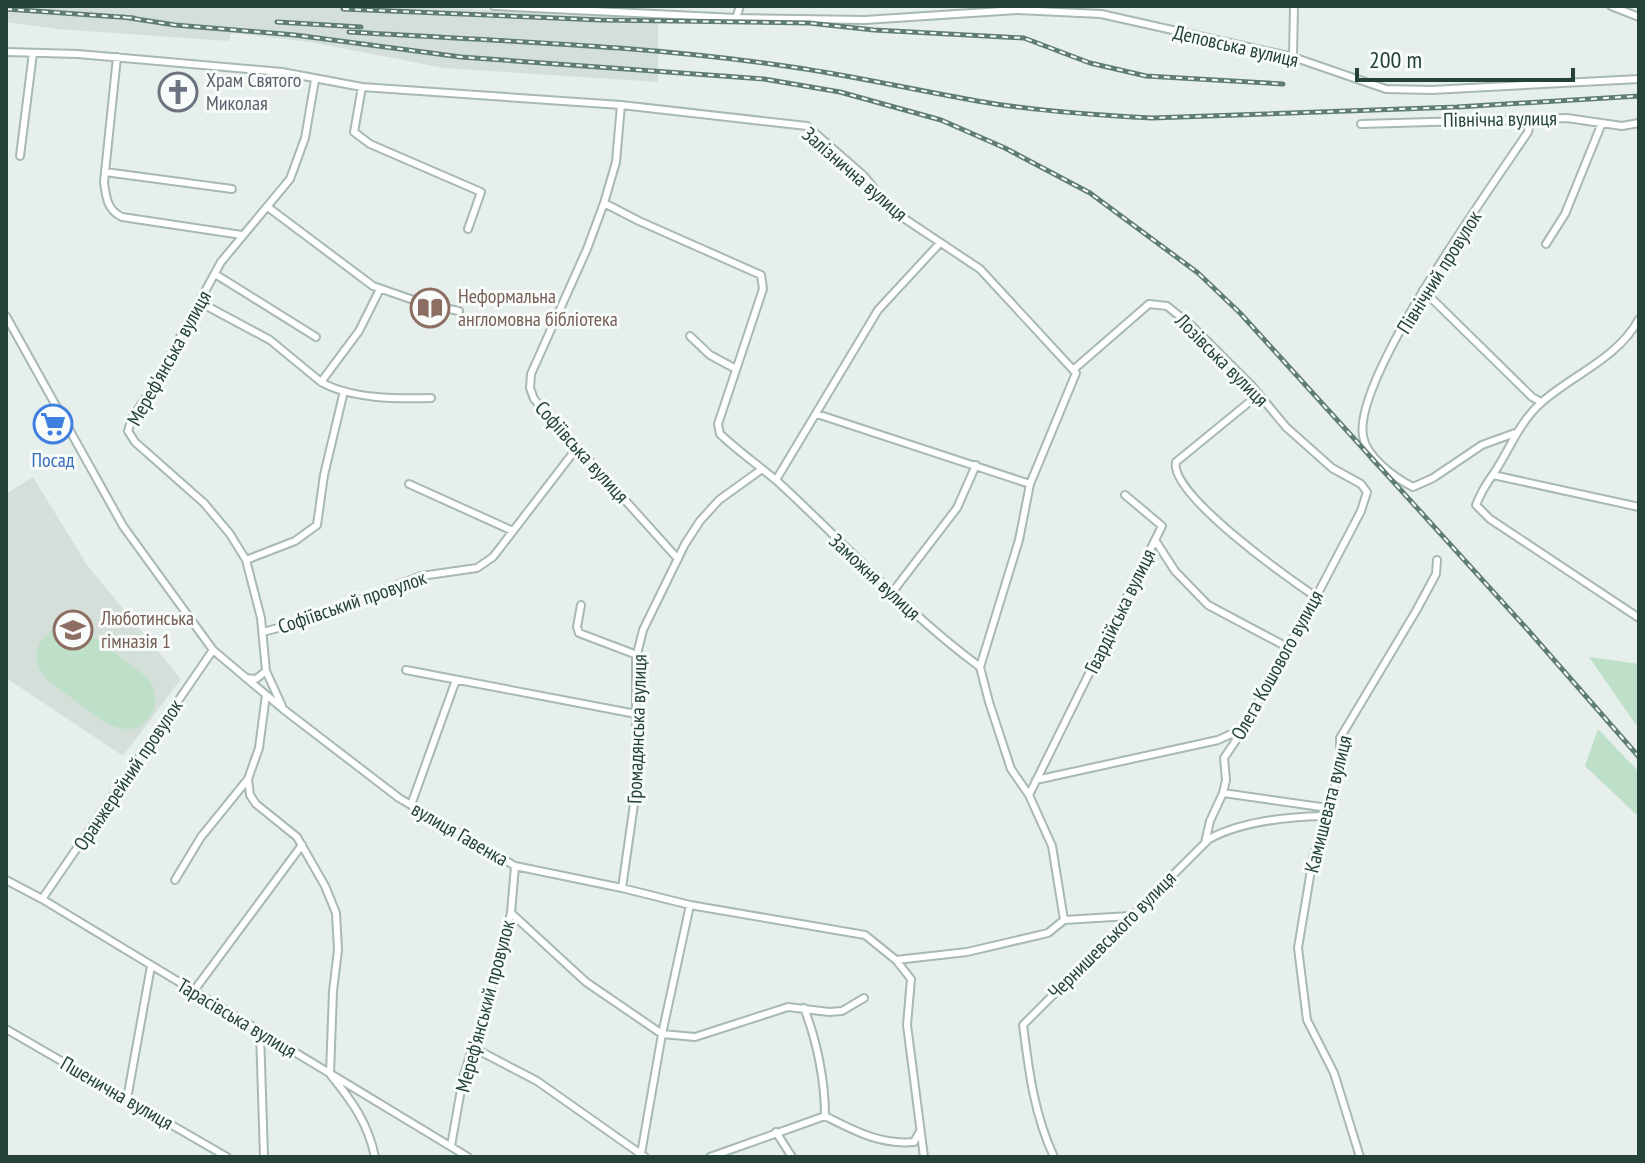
<svg xmlns="http://www.w3.org/2000/svg" width="1645" height="1163" font-family="'PT Sans Narrow',sans-serif">
<style>
.built{fill:#d4dfda}
.green{fill:#bfe0c8}
.lines{fill:none;stroke-linecap:round;stroke-linejoin:round}
.street-casing{stroke:#a8b8b2;stroke-width:10}
.street{stroke:#fff;stroke-width:6}
.rail-casing{stroke:#5f7d75;stroke-width:5}
.rail{stroke:#f7fbf9;stroke-width:2;stroke-dasharray:6;stroke-linecap:butt}
.labels{text-anchor:middle;dominant-baseline:central;stroke-width:6;stroke-linejoin:round;paint-order:stroke}
.street-label{font-size:20px;fill:#24423a;stroke:#f7fbf9}
.worship-label{font-size:20px;fill:#5b616d;stroke:#f7fbf9;text-anchor:start}
.education-label{font-size:20px;fill:#785e54;stroke:#f7fbf9;text-anchor:start}
.shop-label{font-size:20px;fill:#366cbe;stroke:#f7fbf9}
</style>
<rect width="100%" height="100%" fill="#e6efeb"/>
<path class="built" d="M6,6H406L658,19V82L444,68L310,42L231,33L229,41L57,29L6,22Z
M33,477L87,565L181,679L123,756L6,678V494Z"/>
<path class="green" d="M67,625L83,629L148,678C155,689 158,701 152,713C131,750 94,714 73,699C62,691 47,683 40,670C29,649 46,628 67,625Z
M1589,657L1639,664V729Z
M1598,729L1639,772V817L1585,766Z"/>
<g class="lines">
<defs>
<path id="street" d="M494,6L736,18L865,20L1017,10L1101,14L1293,57L1386,89L1432,90L1639,79
M1611,6L1639,17
M736,18L740,6
M6,52L78,54L282,72L362,87L621,105L807,126L863,175L893,211L980,269L1076,373L1030,484L1019,540L980,667
M117,57L104,182C106,197 107,210 122,217L242,235
M1293,57L1294,6
M362,87L354,132L370,144L481,192L468,229
M621,105L616,162L604,203L587,249L531,374L530,388L534,399L678,559
M1361,124L1567,118L1622,126L1639,123
M20,156L33,53
M105,172L232,189
M604,203L639,221L761,275L763,289L718,424L720,434C738,451 758,465 777,481C845,543 905,612 980,667
M269,208L373,286L425,304L459,311
M1546,244L1565,214L1602,123
M215,274L316,337
M1423,290L1532,397L1541,402
M201,303L270,340L321,382C351,399 397,399 431,398
M6,316L123,526L213,650L283,709L399,798L515,866L622,888L690,905L865,935L896,960L967,952L1048,933L1064,920L1130,916
M1639,319C1618,358 1574,374 1542,402C1519,422 1510,449 1494,473C1486,484 1481,492 1476,505L1490,519L1639,618
M690,336L710,355L736,369
M1073,370L1149,304L1167,306L1193,327L1252,386L1286,427L1332,468L1361,484L1367,492L1361,511L1316,597L1264,689L1249,721L1224,758L1226,780L1223,793L1210,821L1205,843
M321,382L359,331L380,289
M1258,395L1176,462C1169,494 1288,578 1316,597
M817,414L1030,484
M1515,433L1482,445L1433,478L1413,487C1395,478 1366,457 1363,436C1353,378 1492,186 1528,132L1531,118
M1493,475L1639,507
M776,480L878,310L940,243
M409,484L513,531
M1155,540L1175,571L1208,605L1287,647
M246,560L295,541L317,525L324,475L344,391
M891,594L957,508L976,465
M581,605L577,627L579,633L637,655
M263,632L308,620L421,576L477,568L493,557L576,449
M980,667L989,702L1011,769L1029,795L1052,846L1064,920
M406,670L636,714
M246,678L256,679L266,671
M266,695L259,748L248,779L250,795L256,804L297,837L325,886L336,913L338,950L333,991L330,1074C352,1101 368,1123 375,1157
M282,706L266,671L261,618L246,560L230,534L204,503L135,442L128,431L132,418L153,387L221,262L290,179L305,138L315,80
M1036,780L1218,740L1242,729
M1223,793L1328,808
M1029,795L1162,526L1125,495
M411,805L456,680
M6,880L42,899L468,1157
M175,880L201,837L248,779
M622,888L636,790V658L643,630L685,544L700,521L719,500L762,469
M42,899L213,650
M511,913L586,982L662,1034L695,1037L788,1007L829,1012L842,1011L864,998
M896,960L911,979L907,1025L924,1157
M193,992L302,845
M804,1008C817,1041 825,1081 825,1116
M6,1029L227,1157
M260,1032L264,1157
M472,1047L537,1081L645,1157
M127,1099L151,966
M776,1132L792,1157
M451,1146L463,1078L491,989L511,913L515,866
M641,1154L662,1034L690,905
M710,1157L825,1116C855,1131 880,1145 914,1142L919,1133
M1054,1157C1034,1114 1029,1072 1023,1025L1209,839C1240,822 1287,817 1322,816L1324,813
M1360,1157L1334,1073L1307,1020L1298,948L1313,858L1340,769V738L1416,611L1436,574L1437,560"/>
</defs>
<use href="#street" class="street-casing"/>
<use href="#street" class="street"/>
<defs>
<path id="rail" d="M6,9L134,18
M343,9L601,20L809,23L874,30L1024,38L1090,63L1146,76L1283,84
M123,17L175,25L295,35L461,57L764,79L840,92L941,120L1005,148L1090,193L1198,273L1240,313L1527,629L1639,757
M277,22L361,27
M349,32C496,41 645,45 792,67C854,76 915,90 977,101C1035,111 1094,115 1152,118L1457,107L1639,96"/>
</defs>
<use href="#rail" class="rail-casing"/>
<use href="#rail" class="rail"/>
</g>
<defs>
<symbol id="church-ring" viewBox="-11 -11 22 22"><circle r="9.5" fill="#f7fbf9" stroke="#6b7280" stroke-width="1.5"/><path d="M-1.2-6h2.4v3.5h3.3v2.4h-3.3V6h-2.4V-.1h-3.3v-2.4h3.3Z" fill="#6b7280"/></symbol>
<symbol id="library-ring" viewBox="-11 -11 22 22"><circle r="9.5" fill="#f7fbf9" stroke="#8d6e63" stroke-width="1.5"/><path d="M-6-4Q-3-5.5-.7-3.5V5Q-3 3-6 4ZM6-4Q3-5.5 .7-3.5V5Q3 3 6 4Z" fill="#8d6e63"/></symbol>
<symbol id="supermarket-ring" viewBox="-11 -11 22 22"><circle r="9.5" fill="#f7fbf9" stroke="#3f7fe0" stroke-width="1.5"/><path d="M-6-5.5h2.5l.6 2H6L4.5 2H-2.5L-4.4-4H-6ZM-1.5 3.2a1.3 1.3 0 1 0 .1 0ZM3 3.2a1.3 1.3 0 1 0 .1 0Z" fill="#3f7fe0"/></symbol>
<symbol id="school-ring" viewBox="-11 -11 22 22"><circle r="9.5" fill="#f7fbf9" stroke="#8d6e63" stroke-width="1.5"/><path d="M0-5L7-2L0 1L-7-2ZM-4 1L0 2.5L4 1V4Q0 6-4 4Z" fill="#8d6e63"/></symbol>
</defs>
<g fill-rule="evenodd">
<use href="#church-ring" x="156" y="70" width="44" height="44"/>
<use href="#library-ring" x="408" y="286" width="44" height="44"/>
<use href="#supermarket-ring" x="31" y="402" width="44" height="44"/>
<use href="#school-ring" x="51" y="608" width="44" height="44"/>
</g>
<g class="labels">
<g class="street-label">
<text transform="translate(1236 46) rotate(13)">Деповська вулиця</text>
<text transform="translate(1500 119) rotate(-1)">Північна вулиця</text>
<text transform="translate(855 174) rotate(41)">Залізнична вулиця</text>
<text transform="translate(1439 272) rotate(-58)">Північний провулок</text>
<text transform="translate(169 358) rotate(-61)">Мереф'янська вулиця</text>
<text transform="translate(1222 360) rotate(45)">Лозівська вулиця</text>
<text transform="translate(582 452) rotate(48)">Софіївська вулиця</text>
<text transform="translate(875 577) rotate(43)">Заможня вулиця</text>
<text transform="translate(352 602) rotate(-19)">Софіївський провулок</text>
<text transform="translate(1120 611) rotate(-64)">Гвардійська вулиця</text>
<text transform="translate(1277 665) rotate(-61)">Олега Кошового вулиця</text>
<text transform="translate(637 729) rotate(-88)">Громадянська вулиця</text>
<text transform="translate(128 775) rotate(-56)">Оранжерейний провулок</text>
<text transform="translate(1328 804) rotate(-76)">Камишевата вулиця</text>
<text transform="translate(460 834) rotate(30)">вулиця Гавенка</text>
<text transform="translate(1112 935) rotate(-45)">Чернишевського вулиця</text>
<text transform="translate(485 1006) rotate(-75)">Мереф'янський провулок</text>
<text transform="translate(237 1018) rotate(31)">Тарасівська вулиця</text>
<text transform="translate(117 1093) rotate(30)">Пшенична вулиця</text>
</g>
<g class="worship-label">
<text x="206" y="80">Храм Святого<tspan x="206" dy="23">Миколая</tspan></text>
</g>
<g class="education-label">
<text x="458" y="296">Неформальна<tspan x="458" dy="23">англомовна бібліотека</tspan></text>
<text x="101" y="618">Люботинська<tspan x="101" dy="23">гiмназiя 1</tspan></text>
</g>
<g class="shop-label">
<text x="53" y="460">Посад</text>
</g>
</g>
<rect width="1645" height="1163" fill="none" stroke="#24423a" stroke-width="16"/>
<path d="M1357 68v12h216v-12" fill="none" stroke="#24423a" stroke-width="4"/>
<text x="1369" y="68" font-size="24" fill="#24423a" stroke="#f7fbf9" stroke-width="6" paint-order="stroke">200 m</text>
</svg>
